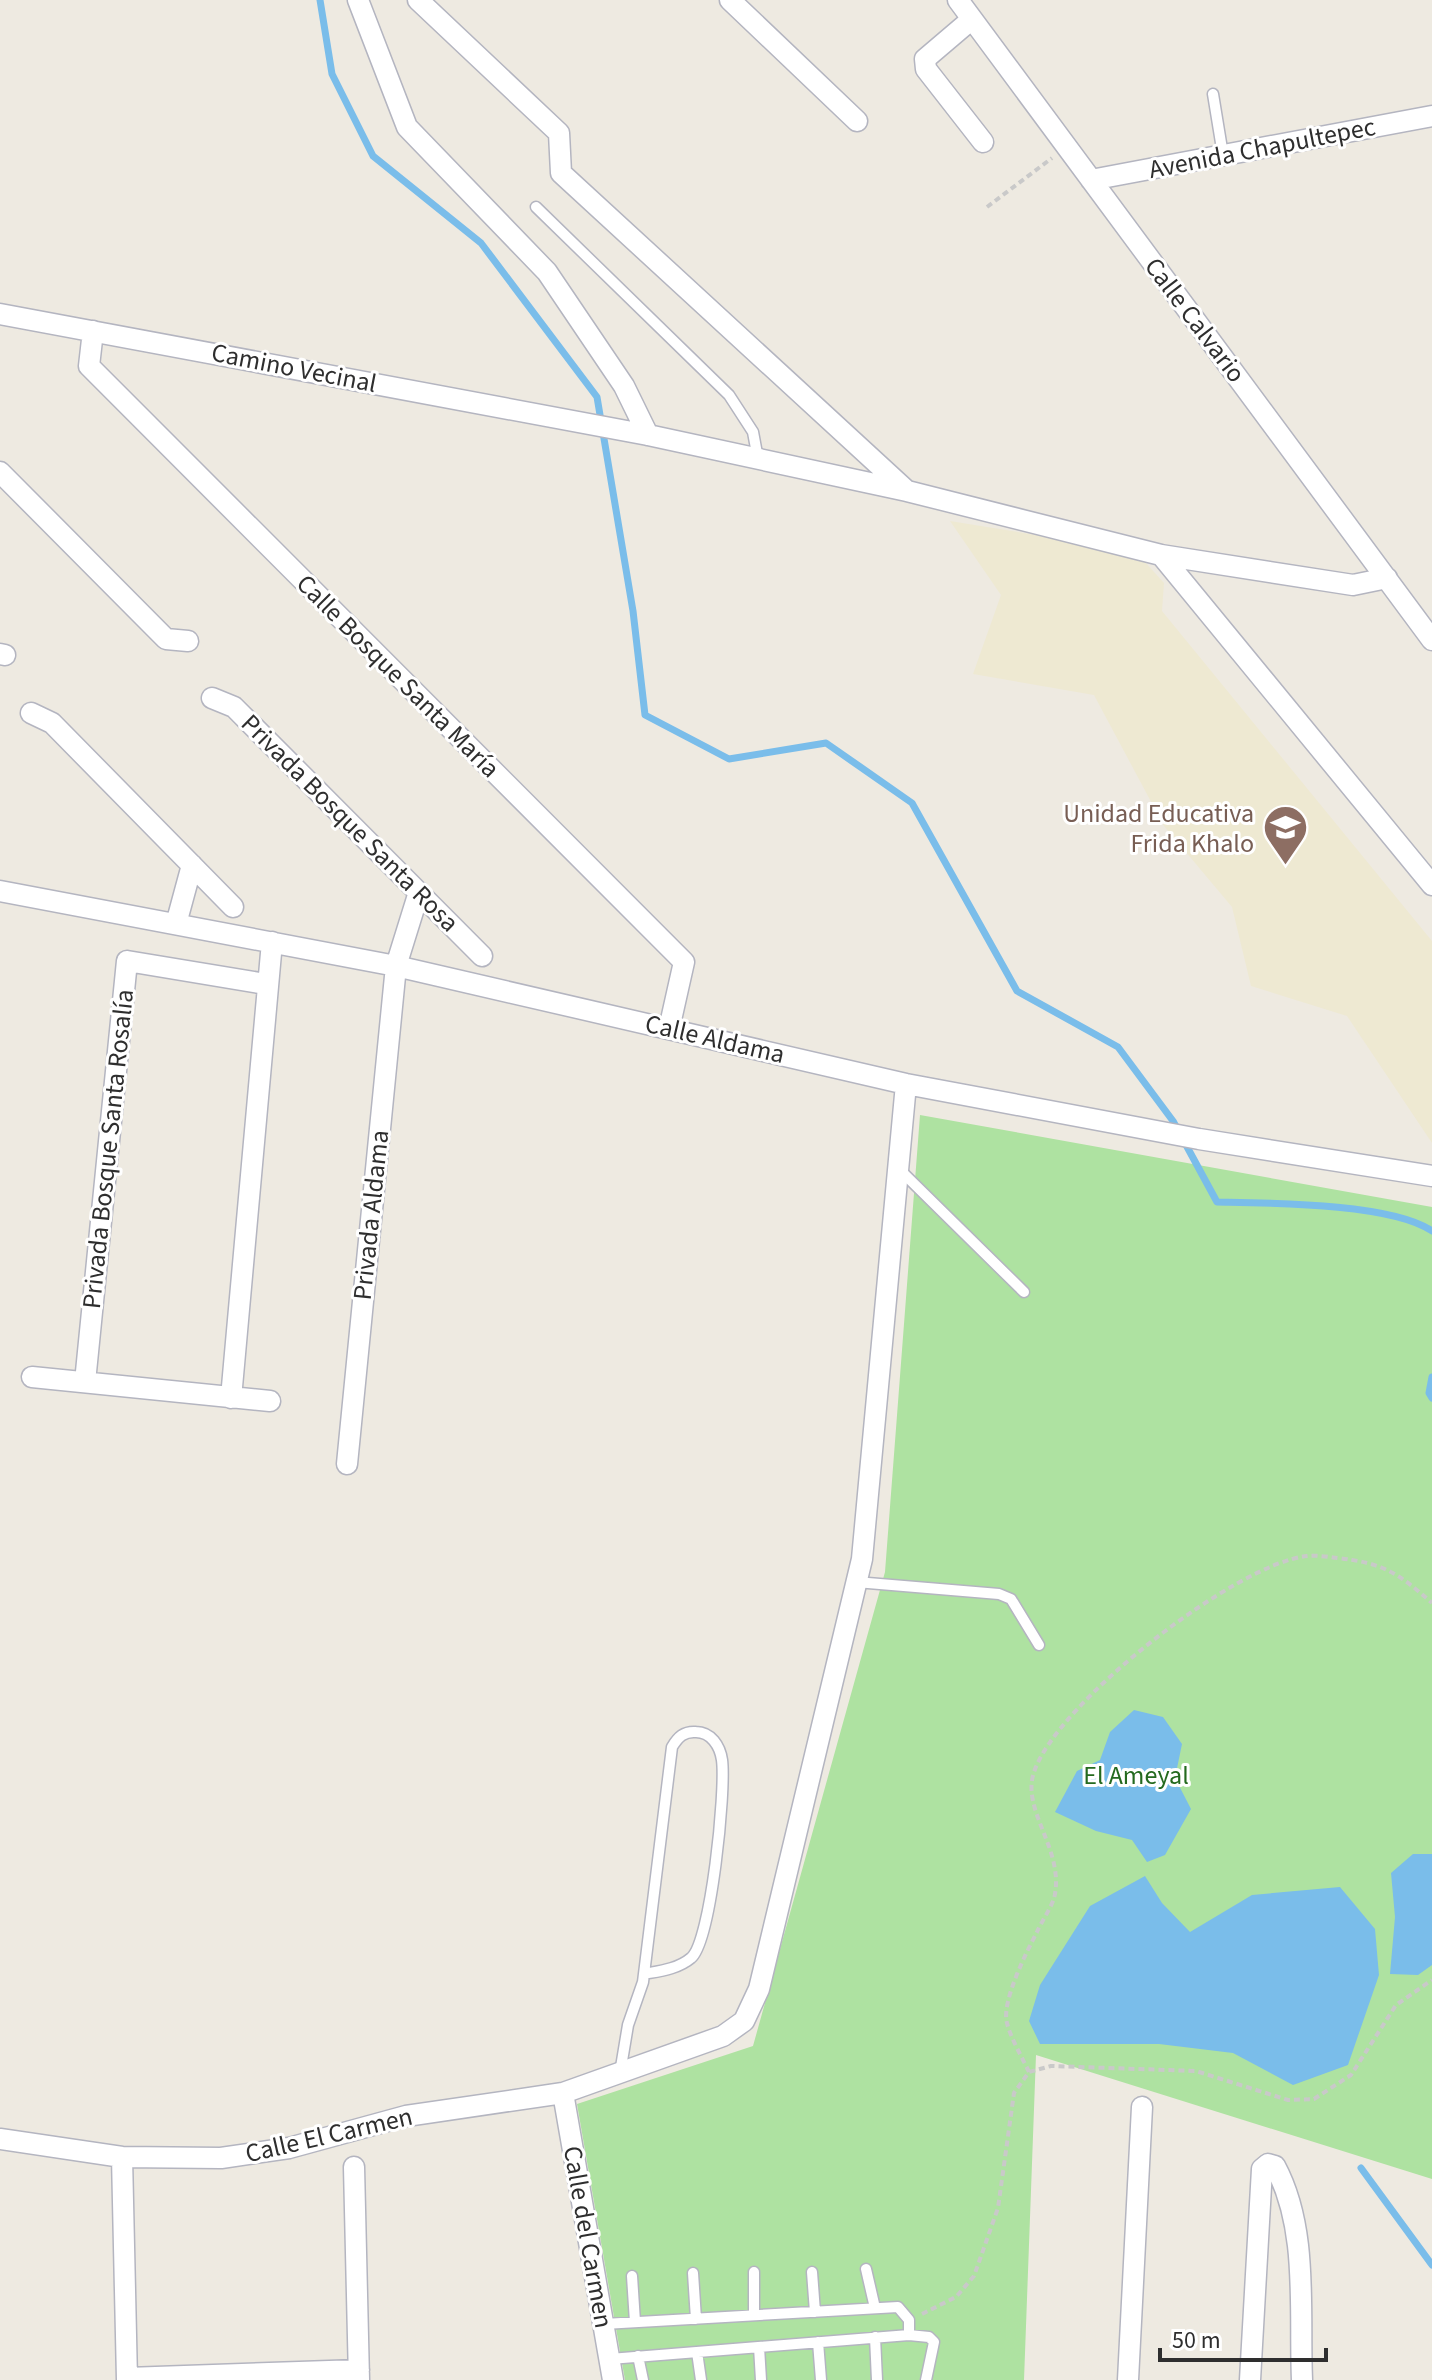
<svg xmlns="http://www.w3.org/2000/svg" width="1432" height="2380" font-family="'Source Sans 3',sans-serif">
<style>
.education{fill:#eee9d2}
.green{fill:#aee2a1}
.water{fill:#7abdea}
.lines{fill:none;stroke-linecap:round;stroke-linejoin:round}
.stream{stroke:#7abdea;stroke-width:7}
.lane-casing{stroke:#b4b5c0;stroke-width:13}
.street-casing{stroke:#b4b5c0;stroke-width:23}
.path{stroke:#c9c9c9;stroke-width:4;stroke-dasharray:6 4;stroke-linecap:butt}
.lane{stroke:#fff;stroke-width:10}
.street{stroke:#fff;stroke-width:20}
.labels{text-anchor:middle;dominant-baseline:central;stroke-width:6;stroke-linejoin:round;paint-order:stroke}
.street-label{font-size:26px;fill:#2e2e2e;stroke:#fff}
.education-label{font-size:26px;fill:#785e54;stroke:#fff;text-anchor:end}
.park-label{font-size:26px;fill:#246a1f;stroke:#fff}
</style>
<rect width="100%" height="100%" fill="#eeeae1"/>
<path class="education" d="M950,521L1135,551L1164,583L1162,611L1432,941V1143L1347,1016L1251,986L1232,907L1164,826L1094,695L973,674L1001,595Z"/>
<path class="green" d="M920,1115L1432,1207V2179L1036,2055L1024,2380H625L577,2104L753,2046L885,1572Z"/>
<path class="water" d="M1134,1710L1163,1717L1182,1744L1175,1778L1191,1809L1165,1855L1147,1862L1132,1840L1096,1831L1055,1812L1077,1771L1100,1760L1110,1732Z
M1413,1854H1432V1965L1418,1975L1390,1974L1395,1917L1391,1873Z
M1145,1876L1162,1903L1190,1932L1252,1895L1340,1887L1375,1929L1379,1975L1348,2065L1293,2085L1233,2053L1159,2044H1040L1029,2021L1040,1985L1090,1906Z"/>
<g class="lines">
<path class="stream" d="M320,0L332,74L373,156L481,243L597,397L633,611L645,715L729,759L826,743L912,803L1017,991L1118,1047L1173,1121L1217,1202C1269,1203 1392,1203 1432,1231
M1432,1377L1429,1393L1432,1398
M1361,2168L1432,2265"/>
<defs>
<path id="lane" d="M1213,94L1223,155
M536,207L729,395L753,432L758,459
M899,1169L1024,1292
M856,1582L999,1594L1011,1599L1039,1645
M620,2073L628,2025L643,1982L672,1747C678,1737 684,1731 696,1732C711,1732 720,1746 722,1760C726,1790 711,1942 691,1958C678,1969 660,1971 644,1974
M866,2269L875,2308
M754,2272V2315
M812,2272L815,2312
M693,2273L696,2319
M632,2276L635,2322
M604,2324L898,2307L909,2320V2335L610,2359
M909,2335L929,2337L934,2342L926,2380
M875,2337L877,2380
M818,2342L821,2380
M759,2347L761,2380
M697,2352L701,2380
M638,2356L643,2380"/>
<path id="street" d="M358,0L407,127L547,272L624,386L648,435
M418,0L559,133L561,173L907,491L1161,555L1353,585L1387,578
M730,0L857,121
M958,0L1432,640
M972,19L925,59L926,69L983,142
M1091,180L1432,116
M0,314L648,435L907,491
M93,331L89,366L684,962L669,1029
M0,472L166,639L188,641
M1161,555L1432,885
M0,654L5,655
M212,698L234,707L482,956
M31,713L52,723L233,907
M0,891L396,966L906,1084L1199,1139L1432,1176
M176,924L192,865
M32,1377L270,1401
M85,1382L127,961L266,984
M231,1398L272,942
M347,1464L396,966L419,892
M563,2093L613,2380
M0,2139L122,2157L221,2158L289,2148L406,2116L563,2093L723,2036L744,2021L759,1989L862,1559L906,1084
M122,2157L127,2380
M354,2167L359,2380
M127,2378L359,2370
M1128,2380L1142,2107
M1250,2380L1262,2169L1268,2164L1275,2166C1309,2229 1299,2310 1302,2380"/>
</defs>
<use href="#lane" class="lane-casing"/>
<use href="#street" class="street-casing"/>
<path class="path" d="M987,207L1052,158
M1029,2072C1022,2057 1011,2039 1007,2023C1001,2002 1027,1951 1037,1932C1042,1920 1053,1906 1055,1894C1063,1848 1021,1810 1034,1772C1057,1703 1235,1564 1307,1556C1317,1555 1328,1557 1337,1558C1384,1563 1398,1573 1432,1603
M922,2314L956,2297L974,2276L998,2208L1014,2093L1029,2072L1051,2066L1196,2071L1288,2100L1314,2099L1351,2075L1396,2005L1432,1980"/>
<use href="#lane" class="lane"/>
<use href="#street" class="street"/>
</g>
<defs>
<symbol id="school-pin" viewBox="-11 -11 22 30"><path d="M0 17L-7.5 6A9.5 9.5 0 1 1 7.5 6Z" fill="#8d6e63" stroke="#fff"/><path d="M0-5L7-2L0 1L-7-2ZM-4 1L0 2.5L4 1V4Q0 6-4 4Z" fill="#fff"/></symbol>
</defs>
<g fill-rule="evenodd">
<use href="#school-pin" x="1260" y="802" width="51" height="69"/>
</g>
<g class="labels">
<g class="street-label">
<text transform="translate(1262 148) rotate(-11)">Avenida Chapultepec</text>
<text transform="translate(1195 320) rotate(53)">Calle Calvario</text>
<text transform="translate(294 368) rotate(11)">Camino Vecinal</text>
<text transform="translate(398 676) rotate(45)">Calle Bosque Santa María</text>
<text transform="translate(350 823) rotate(45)">Privada Bosque Santa Rosa</text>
<text transform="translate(715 1039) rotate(13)">Calle Aldama</text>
<text transform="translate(108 1149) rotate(-84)">Privada Bosque Santa Rosalía</text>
<text transform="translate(371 1215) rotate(-84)">Privada Aldama</text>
<text transform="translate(329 2135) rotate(-13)">Calle El Carmen</text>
<text transform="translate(588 2237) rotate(80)">Calle del Carmen</text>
</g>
<g class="education-label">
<text x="1254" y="813">Unidad Educativa<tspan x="1254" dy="30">Frida Khalo</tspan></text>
</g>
<g class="park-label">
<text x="1136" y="1775">El Ameyal</text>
</g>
</g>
<path d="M1160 2348v12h166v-12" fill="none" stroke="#2e2e2e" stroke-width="4"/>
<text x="1172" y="2348" font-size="24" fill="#2e2e2e" stroke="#ffffff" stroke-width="6" paint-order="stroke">50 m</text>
</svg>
